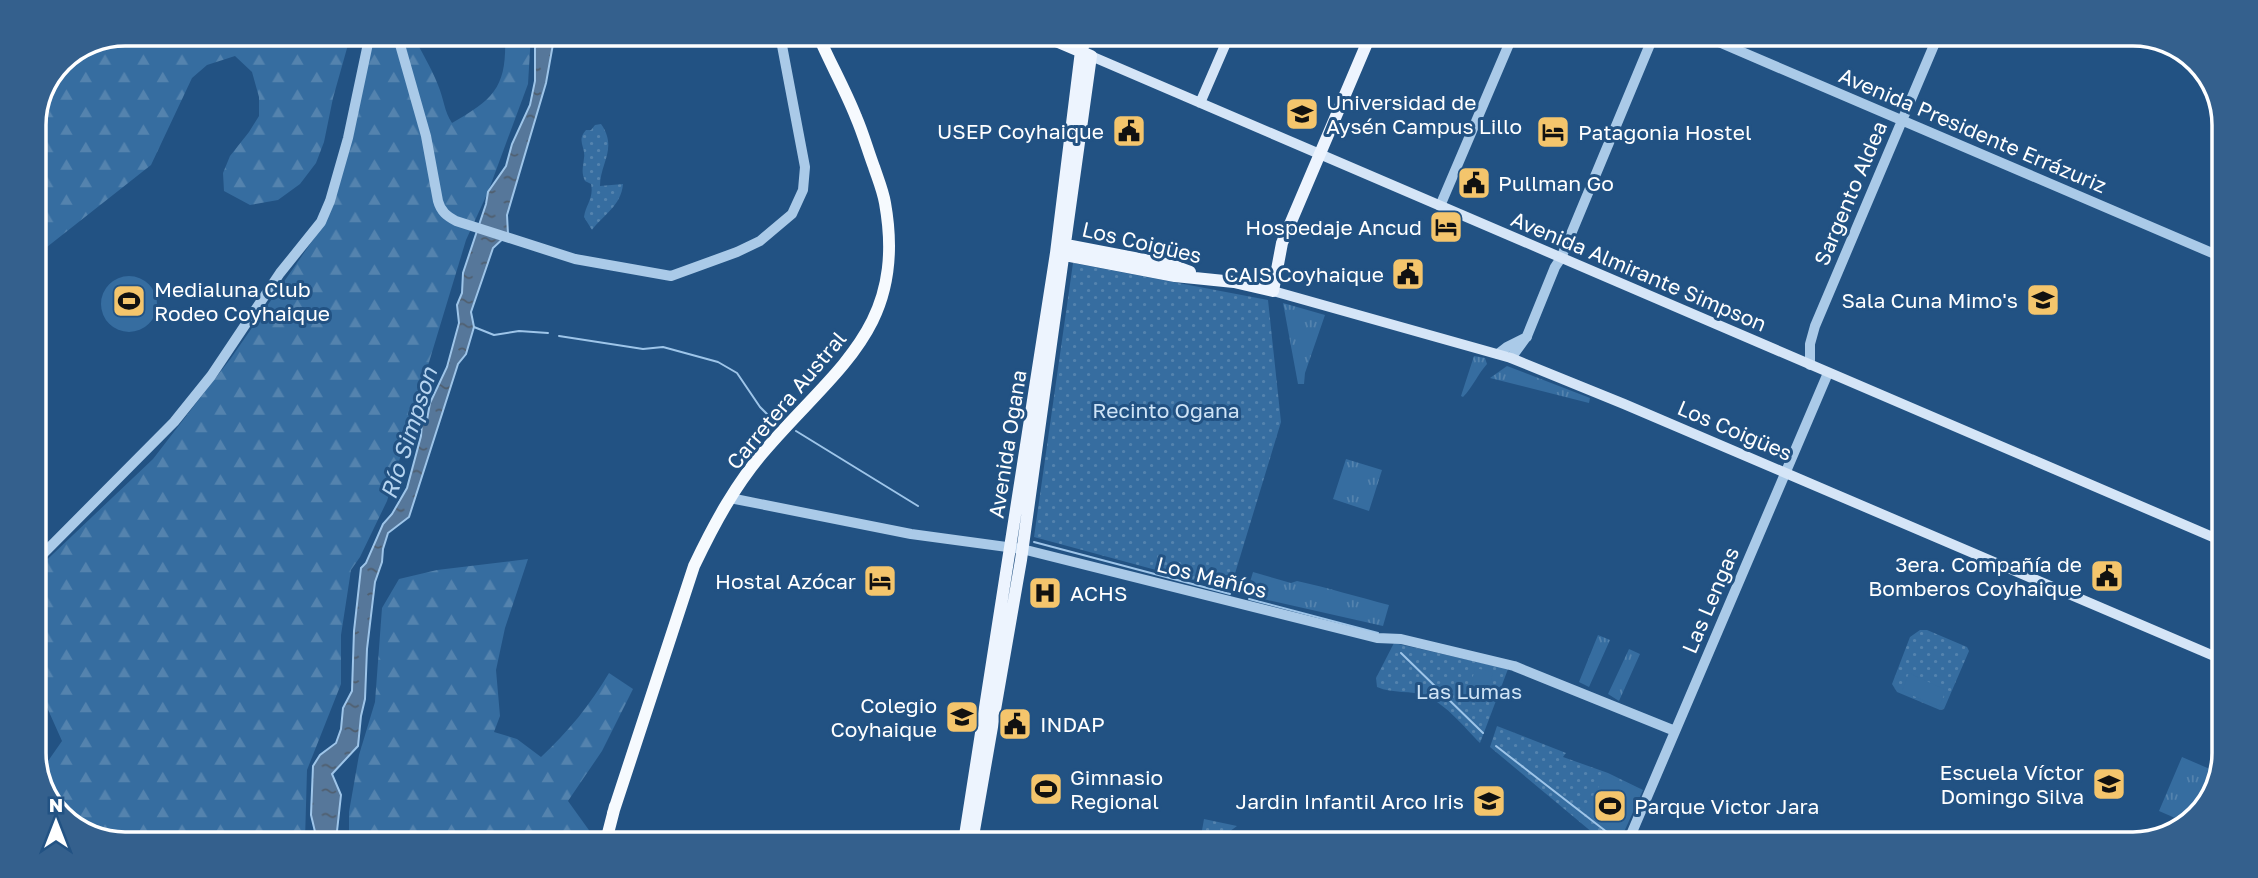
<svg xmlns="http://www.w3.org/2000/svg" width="2258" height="878" font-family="'Golos Text',sans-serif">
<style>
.grass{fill:url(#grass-tufts)}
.forest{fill:url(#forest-firs)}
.park{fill:url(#park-dots)}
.pitch{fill:#366da0}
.water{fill:url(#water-ripples);stroke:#9ec5e9;stroke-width:2}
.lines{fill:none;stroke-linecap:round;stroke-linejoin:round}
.stream{stroke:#9ec5e9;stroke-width:2}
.tertiary{stroke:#aacae8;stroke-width:10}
.secondary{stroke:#d5e5f7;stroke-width:10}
.primary{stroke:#edf4fe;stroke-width:12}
.trunk{stroke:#f6fafe;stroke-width:12}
.labels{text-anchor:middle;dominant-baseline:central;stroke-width:6;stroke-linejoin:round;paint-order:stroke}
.poi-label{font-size:21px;fill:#fff;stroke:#225283;text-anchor:end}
.street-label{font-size:21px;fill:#fff;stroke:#225283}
.park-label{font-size:21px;fill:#cee3f6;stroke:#225283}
.water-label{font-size:23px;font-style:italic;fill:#b6d4f0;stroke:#225283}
.rim{fill:none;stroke:#fff;stroke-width:3.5}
</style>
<defs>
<pattern id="grass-tufts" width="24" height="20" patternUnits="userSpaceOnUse" patternTransform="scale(1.75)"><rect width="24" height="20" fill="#366da0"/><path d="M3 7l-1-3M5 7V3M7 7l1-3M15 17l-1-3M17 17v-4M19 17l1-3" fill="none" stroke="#5483ae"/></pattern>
<pattern id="forest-firs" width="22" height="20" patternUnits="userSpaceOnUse" patternTransform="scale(1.75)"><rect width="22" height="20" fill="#366da0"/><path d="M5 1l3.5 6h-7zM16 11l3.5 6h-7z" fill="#5483ae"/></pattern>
<pattern id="park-dots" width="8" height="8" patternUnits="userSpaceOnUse" patternTransform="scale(1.75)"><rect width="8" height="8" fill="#366da0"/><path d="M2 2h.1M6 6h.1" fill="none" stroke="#5483ae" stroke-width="1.8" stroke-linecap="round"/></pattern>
<pattern id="water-ripples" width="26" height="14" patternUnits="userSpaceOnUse" patternTransform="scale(1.75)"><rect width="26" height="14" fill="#56779a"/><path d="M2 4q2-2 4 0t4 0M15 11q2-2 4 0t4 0" fill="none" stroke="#505f6f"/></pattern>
</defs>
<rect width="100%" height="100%" fill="#225283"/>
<path class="grass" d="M1283,303L1325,315L1305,373L1304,384H1298Z
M1474,356L1485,358L1487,364C1478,374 1472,388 1463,397L1461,396Z
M1507,366L1590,398L1589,403L1490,378Z
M1346,459L1382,470L1369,511L1333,499Z
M1253,572L1291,583L1297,581C1329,588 1358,597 1389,605L1383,626L1246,595Z
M1598,635L1610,640L1589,687L1579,682Z
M1629,649L1640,654L1619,701L1608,694Z
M2182,757L2219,773L2208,798L2189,824L2159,811Z"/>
<path class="forest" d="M124,33L351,34L333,98L324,142L316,163L300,184L278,200L250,205L224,191L223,173L230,156L249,132L259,116V97L252,72L235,56L207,65L192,78L151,165L33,258V119L50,83L54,82L95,45Z
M404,34H412C421,51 431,67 438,85C444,99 444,111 452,123C496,98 507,86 505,34H531L528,84L488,192L466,240L387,501L360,557L351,570L341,635V684L307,770L305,840H95L52,809L39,774L62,741L33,676V573L153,459L231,358L324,224L342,170L372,46Z
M528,559L505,628L496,670L500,716L494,732L517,739L541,757C568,732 590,705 609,673L633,689L602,751L568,801L591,833V841L349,840V812L359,755L375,702L382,608L399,579L437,570Z"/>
<path class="park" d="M601,124C618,148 600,163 600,186L623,184C621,206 604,214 592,230L584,217C586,204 594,198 591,184L585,181C581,172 583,168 584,158C586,147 576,141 586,130H591L595,125Z
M1073,263L1268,300L1281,422L1230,590L1034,537Z
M1920,630H1927L1967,647L1969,651L1944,709L1940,710L1897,692L1892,684L1910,637Z
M1394,643L1508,669L1480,743C1464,727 1447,705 1426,696C1411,690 1393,694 1377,687L1376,678Z
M1497,726L1566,753L1563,757L1608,773L1643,790L1619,843H1605L1490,747Z
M1204,819L1237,826L1214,843L1200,842Z"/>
<path class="pitch" d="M101 304a28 28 0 1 1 56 0a28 28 0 1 1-56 0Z
M1475,668L1493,672L1485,706L1467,701Z
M1909,673L1946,690L1939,707L1902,691Z
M1607,775L1641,790L1621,837L1584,808Z"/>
<path class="water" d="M541,34H559L553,44L546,83L507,215L508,234L493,248L471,312L474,327L466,354L458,364L409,517L388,533L383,549L382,562L375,582L367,649L365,699L361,716L358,746L332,774L341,795L336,840H317L311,815L313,766L320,755L336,743L341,729L343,708L352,691L354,631L361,568L366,563L383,524L392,514L407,488L421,436L422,423L427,420L430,403L447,367L459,323L457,305L462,293L463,273L486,204L488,192L506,166L512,144L530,105L535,81V48Z
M95,45L54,82L50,83L62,59Z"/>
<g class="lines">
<path class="stream" d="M474,327L494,335L519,331L548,333
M559,336L643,349L663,347L718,362L737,373L760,407L771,418
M796,431L918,506
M1034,542L1230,594
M1249,599L1378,633
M1401,653L1483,733
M1496,746L1621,843"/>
<path class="tertiary" d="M397,34L426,136L438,201C441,212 447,216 456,221L575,259L671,276L737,252L760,241L792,214L803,190L805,167L780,35
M1707,37L2224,258
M1440,206L1512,37
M1498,354L1507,347L1527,337
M1511,358L1527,336L1555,267L1561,258L1653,37
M1810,365V344L1815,326L1937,38
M730,498L911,534L1022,549L1377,638L1401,639L1514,666L1675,731
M33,564L174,422L211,376L280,273L321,222L330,201L348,138L370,34
M1627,844L1828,373"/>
<path class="secondary" d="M1091,56L2222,541
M1200,103L1229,36
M1273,291L1511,358L1624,404L2221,659"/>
<path class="primary" d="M1061,244L1171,265L1190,272
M1065,255L1175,276L1234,282L1273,291L1282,243L1370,36
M964,842L1056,253L1081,51L1087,36
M972,842L1021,560L1091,56L1042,35"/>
<path class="trunk" d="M613,813L694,566C714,524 736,483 767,448C838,366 907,326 885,203C883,191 878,179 874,167C868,151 863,133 856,117C845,89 830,63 818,35
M606,841L615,806"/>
</g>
<defs>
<symbol id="university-square" viewBox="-11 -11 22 22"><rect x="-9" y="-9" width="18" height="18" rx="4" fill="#f4c56c" stroke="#225283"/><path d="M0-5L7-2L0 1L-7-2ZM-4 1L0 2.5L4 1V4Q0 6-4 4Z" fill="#111"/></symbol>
<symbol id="civic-square" viewBox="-11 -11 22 22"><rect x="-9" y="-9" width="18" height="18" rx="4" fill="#f4c56c" stroke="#225283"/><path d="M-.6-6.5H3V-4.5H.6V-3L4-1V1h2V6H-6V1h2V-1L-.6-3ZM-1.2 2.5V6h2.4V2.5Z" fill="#111"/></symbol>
<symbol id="hotel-square" viewBox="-11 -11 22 22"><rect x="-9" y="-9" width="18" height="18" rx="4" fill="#f4c56c" stroke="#225283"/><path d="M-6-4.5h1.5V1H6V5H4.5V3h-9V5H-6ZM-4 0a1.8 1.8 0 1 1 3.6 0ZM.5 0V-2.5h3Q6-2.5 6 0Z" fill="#111"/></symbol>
<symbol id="school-square" viewBox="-11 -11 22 22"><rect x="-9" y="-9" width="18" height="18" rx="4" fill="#f4c56c" stroke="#225283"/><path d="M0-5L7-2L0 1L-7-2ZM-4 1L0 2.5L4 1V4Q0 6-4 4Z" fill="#111"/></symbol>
<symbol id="stadium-square" viewBox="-11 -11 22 22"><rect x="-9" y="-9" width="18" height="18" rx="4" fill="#f4c56c" stroke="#225283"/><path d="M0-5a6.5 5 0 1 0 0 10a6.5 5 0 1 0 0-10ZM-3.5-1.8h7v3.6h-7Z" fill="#111"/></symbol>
<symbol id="hospital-square" viewBox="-11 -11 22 22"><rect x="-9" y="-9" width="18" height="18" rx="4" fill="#f4c56c" stroke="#225283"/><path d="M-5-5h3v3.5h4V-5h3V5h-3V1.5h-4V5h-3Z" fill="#111"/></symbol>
</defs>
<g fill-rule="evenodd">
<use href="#university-square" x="1283" y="95" width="38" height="38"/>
<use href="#civic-square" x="1110" y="112" width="38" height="38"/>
<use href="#hotel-square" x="1534" y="113" width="38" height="38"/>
<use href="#civic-square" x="1455" y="164" width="38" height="38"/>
<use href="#hotel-square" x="1427" y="208" width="38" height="38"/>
<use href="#civic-square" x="1389" y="255" width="38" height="38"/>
<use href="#school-square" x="2024" y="281" width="38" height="38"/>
<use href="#stadium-square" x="110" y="282" width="38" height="38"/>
<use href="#civic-square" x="2088" y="557" width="38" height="38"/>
<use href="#hotel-square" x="861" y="562" width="38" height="38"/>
<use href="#hospital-square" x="1026" y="574" width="38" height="38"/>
<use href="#school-square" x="943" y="698" width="38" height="38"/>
<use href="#civic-square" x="996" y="705" width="38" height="38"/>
<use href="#school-square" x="2090" y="765" width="38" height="38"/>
<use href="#stadium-square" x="1027" y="770" width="38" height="38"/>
<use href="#school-square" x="1470" y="782" width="38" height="38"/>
<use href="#stadium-square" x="1591" y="787" width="38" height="38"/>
</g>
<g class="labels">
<g class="poi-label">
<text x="1326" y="102" text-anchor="start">Universidad de<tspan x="1326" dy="24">Aysén Campus Lillo</tspan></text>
<text x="1104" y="131">USEP Coyhaique</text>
<text x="1578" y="132" text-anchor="start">Patagonia Hostel</text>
<text x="1498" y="183" text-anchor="start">Pullman Go</text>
<text x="1422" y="227">Hospedaje Ancud</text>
<text x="1384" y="274">CAIS Coyhaique</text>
<text x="154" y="289" text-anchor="start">Medialuna Club<tspan x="154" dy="24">Rodeo Coyhaique</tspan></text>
<text x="2018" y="300">Sala Cuna Mimo's</text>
<text x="2082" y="564">3era. Compañía de<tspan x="2082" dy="24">Bomberos Coyhaique</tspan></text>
<text x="856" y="581">Hostal Azócar</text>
<text x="1070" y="593" text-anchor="start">ACHS</text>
<text x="937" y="705">Colegio<tspan x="937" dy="24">Coyhaique</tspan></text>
<text x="1040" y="724" text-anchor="start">INDAP</text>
<text x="2084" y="772">Escuela Víctor<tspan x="2084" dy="24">Domingo Silva</tspan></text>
<text x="1070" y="777" text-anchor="start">Gimnasio<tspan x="1070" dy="24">Regional</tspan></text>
<text x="1464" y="801">Jardin Infantil Arco Iris</text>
<text x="1634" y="806" text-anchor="start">Parque Victor Jara</text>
</g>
<g class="street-label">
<text transform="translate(1973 130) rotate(23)">Avenida Presidente Errázuriz</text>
<text transform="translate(1850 193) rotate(-67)">Sargento Aldea</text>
<text transform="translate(1142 242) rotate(13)">Los Coigües</text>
<text transform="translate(1639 271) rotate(23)">Avenida Almirante Simpson</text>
<text transform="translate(786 400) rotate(-50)">Carretera Austral</text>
<text transform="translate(1735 430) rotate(23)">Los Coigües</text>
<text transform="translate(1007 444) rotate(-81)">Avenida Ogana</text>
<text transform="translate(1212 577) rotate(14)">Los Mañíos</text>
<text transform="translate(1710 600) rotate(-67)">Las Lengas</text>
</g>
<g class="park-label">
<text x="1166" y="410">Recinto Ogana</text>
<text x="1469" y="691">Las Lumas</text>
</g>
<g class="water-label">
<text transform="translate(408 433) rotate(-72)">Río Simpson</text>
</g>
</g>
<path d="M0 0H2258V878H0ZM125 46H2133A79 79 0 0 1 2212 125V753A79 79 0 0 1 2133 832H125A79 79 0 0 1 46 753V125A79 79 0 0 1 125 46Z" fill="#34608d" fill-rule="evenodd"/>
<path class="rim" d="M125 46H2133A79 79 0 0 1 2212 125V753A79 79 0 0 1 2133 832H125A79 79 0 0 1 46 753V125A79 79 0 0 1 125 46Z"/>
<g transform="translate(56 822)" stroke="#225283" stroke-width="5" paint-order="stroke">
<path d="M0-5L12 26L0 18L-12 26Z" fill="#ffffff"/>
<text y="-10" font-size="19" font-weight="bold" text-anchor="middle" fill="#ffffff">N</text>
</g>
</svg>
